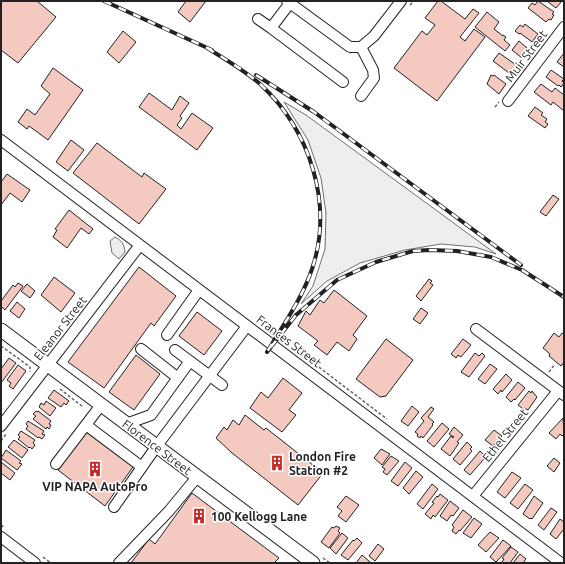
<svg xmlns="http://www.w3.org/2000/svg" width="565" height="564" font-family="Ubuntu,sans-serif">
<style>
.green{fill:#eee;stroke:#6f6f6f}
.building{fill:#f3c9c0;stroke:#222}
.lines{fill:none;stroke-linecap:round;stroke-linejoin:round}
.minor-casing{stroke:#222;stroke-width:12}
.major-casing{stroke:#222;stroke-width:15}
.path{stroke:#646464;stroke-width:1.5;stroke-dasharray:3 2;stroke-linecap:butt}
.minor{stroke:#fff;stroke-width:10}
.major{stroke:#fff;stroke-width:13}
.rail-casing{stroke:#222;stroke-width:4}
.rail{stroke:#fff;stroke-width:2.5;stroke-dasharray:8;stroke-linecap:butt}
.labels{text-anchor:middle;dominant-baseline:central;stroke-width:3;stroke-linejoin:round;paint-order:stroke}
.street-label{font-size:12px;fill:#222;stroke:#fff}
.poi-label{font-size:12px;font-weight:bold;fill:#222;stroke:#fff;text-anchor:start}
</style>
<rect width="100%" height="100%" fill="#fff"/>
<path class="green" d="M284,102L306,115L496,254L475,247L441,244L405,250L360,263L327,281L301,304L313,286L325,249L326,213L321,178L308,140Z
M115,237C122,241 124,244 125,252L119,259L112,253L110,241Z"/>
<path class="building" d="M1,1H37L56,17L18,63L1,50Z
M186,1H206L190,22L178,12Z
M438,1H441L465,19L473,9L479,13L460,37L465,41L474,29L485,37L437,101L394,68L422,31L427,35L435,25L425,18Z
M538,1L554,12L552,14L554,15L551,20L549,19L546,22L528,8L532,3L535,5Z
M549,1H562L556,8L548,2Z
M487,12L499,22L494,29L503,36V35L506,37L504,40L510,45L505,51L475,27Z
M525,24L538,34L532,42L520,33L519,34L515,31L520,25L523,27Z
M123,31L136,42L119,63L107,52Z
M519,41L527,48L522,54L524,56L522,58L512,50Z
M499,53L519,67L513,76L493,61Z
M564,53V67L557,62Z
M53,68L83,90L48,140L29,126L27,129L18,122L27,109L35,115L50,94L41,86Z
M551,70L564,79L562,81L564,83L561,87L559,85L558,86L546,77Z
M491,75L493,76L494,75L506,84L499,94L487,84Z
M541,84L552,92L555,88L564,95V111L553,102L551,105L534,92Z
M149,93L172,110L180,96L189,103L180,116L182,118L177,125L181,129L192,113L213,128L197,150L139,107Z
M535,107L543,113L541,115L547,119L545,122L548,124L545,128L528,116Z
M71,140L84,150L68,171L56,162Z
M97,143L142,177L144,173L166,189L139,224L73,173Z
M7,174L30,190L22,202L10,193L1,205V182Z
M553,195L559,199L546,216L540,212Z
M69,210L93,229L89,234L81,228L67,248L53,237L57,230L55,229Z
M139,267L176,296L154,326L151,323L104,388L68,362Z
M54,277L75,293L61,312L41,295Z
M429,279L432,281L430,283L433,285L421,301L416,296Z
M18,283L23,286L5,310L1,306V301L13,285L15,287Z
M27,284L35,291L30,298L21,291Z
M334,290L367,316L353,335L357,339L349,351L337,342L327,355L314,345L318,341L298,326L306,311L310,315L320,300L324,303Z
M17,302L25,309L19,318L10,311Z
M421,308L428,313L420,324L413,319Z
M197,312L222,331L204,355L179,336Z
M554,333L559,337L562,333L564,334V362L561,366L549,356L550,354L543,348Z
M386,339L413,360L386,396L380,397L356,379Z
M463,339L471,345L461,357L458,355L456,358L451,354Z
M475,353L479,356L482,353L485,356L469,377L461,372Z
M136,355L160,374L134,410L109,392Z
M9,358L16,363L1,383V369Z
M490,364L497,369L485,384L478,379Z
M18,365L26,371L13,389L9,386L11,383L7,380Z
M506,374L512,380L502,392L501,390L498,394L493,389Z
M283,378L302,393L289,410L296,415L282,432L250,408L261,392L268,398Z
M518,382L525,388L515,400L514,399L511,402L506,397Z
M54,390L69,401L66,405L64,403L61,407L48,398Z
M529,391L531,393L532,391L537,397L528,410L524,408L523,409L518,405Z
M46,401L56,408L50,416L39,407L41,403L44,405Z
M412,406L419,412L408,426L401,421Z
M431,407L434,409L428,417L434,422L432,424L433,425L423,438L421,436L420,438L417,436L418,434L415,432L424,421L421,418Z
M36,411L38,412V411L51,421L49,424L51,425L49,429L47,427L46,429L33,419L36,416L33,414Z
M245,415L264,430L266,428L323,473L298,505L232,453L216,438L224,427L227,430L233,420L239,425Z
M563,418L564,434L562,436L560,434L556,439L549,433Z
M28,421L44,431L42,434L45,435L42,439L39,437L38,438L26,429L28,426L26,424Z
M442,423L449,429L434,447L427,441Z
M454,427L463,435L457,442L459,443L450,456L441,449L451,436L453,438L454,437L449,434Z
M494,430L502,436L493,446L485,440Z
M21,431L35,440L33,443L35,445L32,449L30,447L29,448L18,439L20,437L18,435Z
M86,432L133,467L105,506L58,470Z
M14,440L28,450L22,458L8,447Z
M467,442L472,447L470,449L472,451L460,465L453,459Z
M381,449L390,454L382,465L374,458Z
M6,450L21,461L19,463L22,464L17,470L1,458Z
M480,451L485,456L483,458L484,459L470,475L464,470Z
M391,456L399,461L387,475L383,472L385,469L382,467Z
M554,458L560,463L554,472L547,466Z
M1,462L15,473L10,480L1,473Z
M405,462L412,468L398,486L391,481Z
M416,471L423,477L409,494L403,488Z
M512,472L521,478L505,498L497,492Z
M432,484L438,489L423,509L417,504Z
M525,484L533,490L518,509L510,503Z
M192,493L279,558L274,563H131L149,539L155,544Z
M440,494L448,500L435,517L433,515L431,519L425,514L434,503L432,502L437,496L438,497Z
M346,496L359,505L346,522L338,516L342,511L337,507Z
M534,496L543,503L532,519L531,518L530,519L523,514Z
M450,501L459,508L453,516L451,515L447,521L440,516Z
M551,508L557,512L544,530L538,525Z
M463,510L472,517L460,531L459,530L456,534L452,531L454,527L452,525Z
M474,518L482,524L471,538L463,533Z
M560,519L564,522V529L556,539L550,534Z
M336,526L340,528L338,531L340,533L329,548L321,542L332,527L334,528Z
M490,532L499,538L486,552L478,545Z
M342,533L348,538L336,554L330,548Z
M357,538L362,543L348,560L341,555L353,540L354,541Z
M503,540L511,546L496,562L490,557Z
M378,544L384,549L375,561L369,556Z
M511,547L518,552L510,563H503L502,562L504,559L502,558Z
M520,554L526,559L523,563H513Z
M362,555L370,562V563H356Z"/>
<g class="lines">
<defs>
<path id="minor" d="M287,1L350,47H361
M290,3L271,28L343,82
M258,19L271,28
M361,47L374,36L401,1
M361,96L374,78L373,70L361,47
M508,101L564,27
M1,140L561,563
M476,329L564,395
M167,335L199,290
M141,349L178,378
M175,350L222,385
M126,424L151,415L190,361
M86,425L142,467
M1,426L140,245
M56,464L101,405
M473,496L558,391
M114,507L156,447L247,326
M1,537L35,563
M119,563L169,511L197,477"/>
<path id="major" d="M1,330L313,563"/>
</defs>
<use href="#minor" class="minor-casing"/>
<use href="#major" class="major-casing"/>
<path class="path" d="M410,5L414,1
M495,107L499,102
M1,346L30,367V372
M299,352L387,419
M549,372L555,364
M60,389L83,407
M1,441L6,434
M1,525L5,528
M43,557L51,563
M323,558L330,563"/>
<use href="#minor" class="minor"/>
<use href="#major" class="major"/>
<defs>
<path id="rail" d="M104,1L212,50
M207,48C225,59 244,70 260,84C310,130 334,204 312,269C302,299 283,325 267,352L296,315L337,280L376,262L413,251L429,250L457,251L491,257L522,270L564,297
M256,75L314,112L521,265"/>
</defs>
<use href="#rail" class="rail-casing"/>
<use href="#rail" class="rail"/>
</g>
<defs>
<symbol id="building-bare" viewBox="-9 -9 18 18"><path d="M-4-6H4V6H1V3H-1V6H-4ZM-2.5-4.3h1.7v1.8h-1.7ZM.8-4.3h1.7v1.8H.8ZM-2.5-1h1.7V.8h-1.7ZM.8-1h1.7V.8H.8Z" fill="#c62828" stroke="#fff" stroke-width="2.5" paint-order="stroke"/></symbol>
</defs>
<g fill-rule="evenodd">
<use href="#building-bare" x="266" y="452" width="22" height="22"/>
<use href="#building-bare" x="84" y="458" width="22" height="22"/>
<use href="#building-bare" x="188" y="505" width="22" height="22"/>
</g>
<g class="labels">
<g class="street-label">
<text transform="translate(526 56) rotate(-53)">Muir Street</text>
<text transform="translate(60 328) rotate(-52)">Eleanor Street</text>
<text transform="translate(289 341) rotate(37)">Frances Street</text>
<text transform="translate(505 435) rotate(-51)">Ethel Street</text>
<text transform="translate(157 447) rotate(37)">Florence Street</text>
</g>
<g class="poi-label">
<text x="289" y="456">London Fire<tspan x="289" dy="14">Station #2</tspan></text>
<text x="95" y="486" text-anchor="middle">VIP NAPA AutoPro</text>
<text x="211" y="516">100 Kellogg Lane</text>
</g>
</g>
<rect width="565" height="564" fill="none" stroke="#222222" stroke-width="4"/>
</svg>
